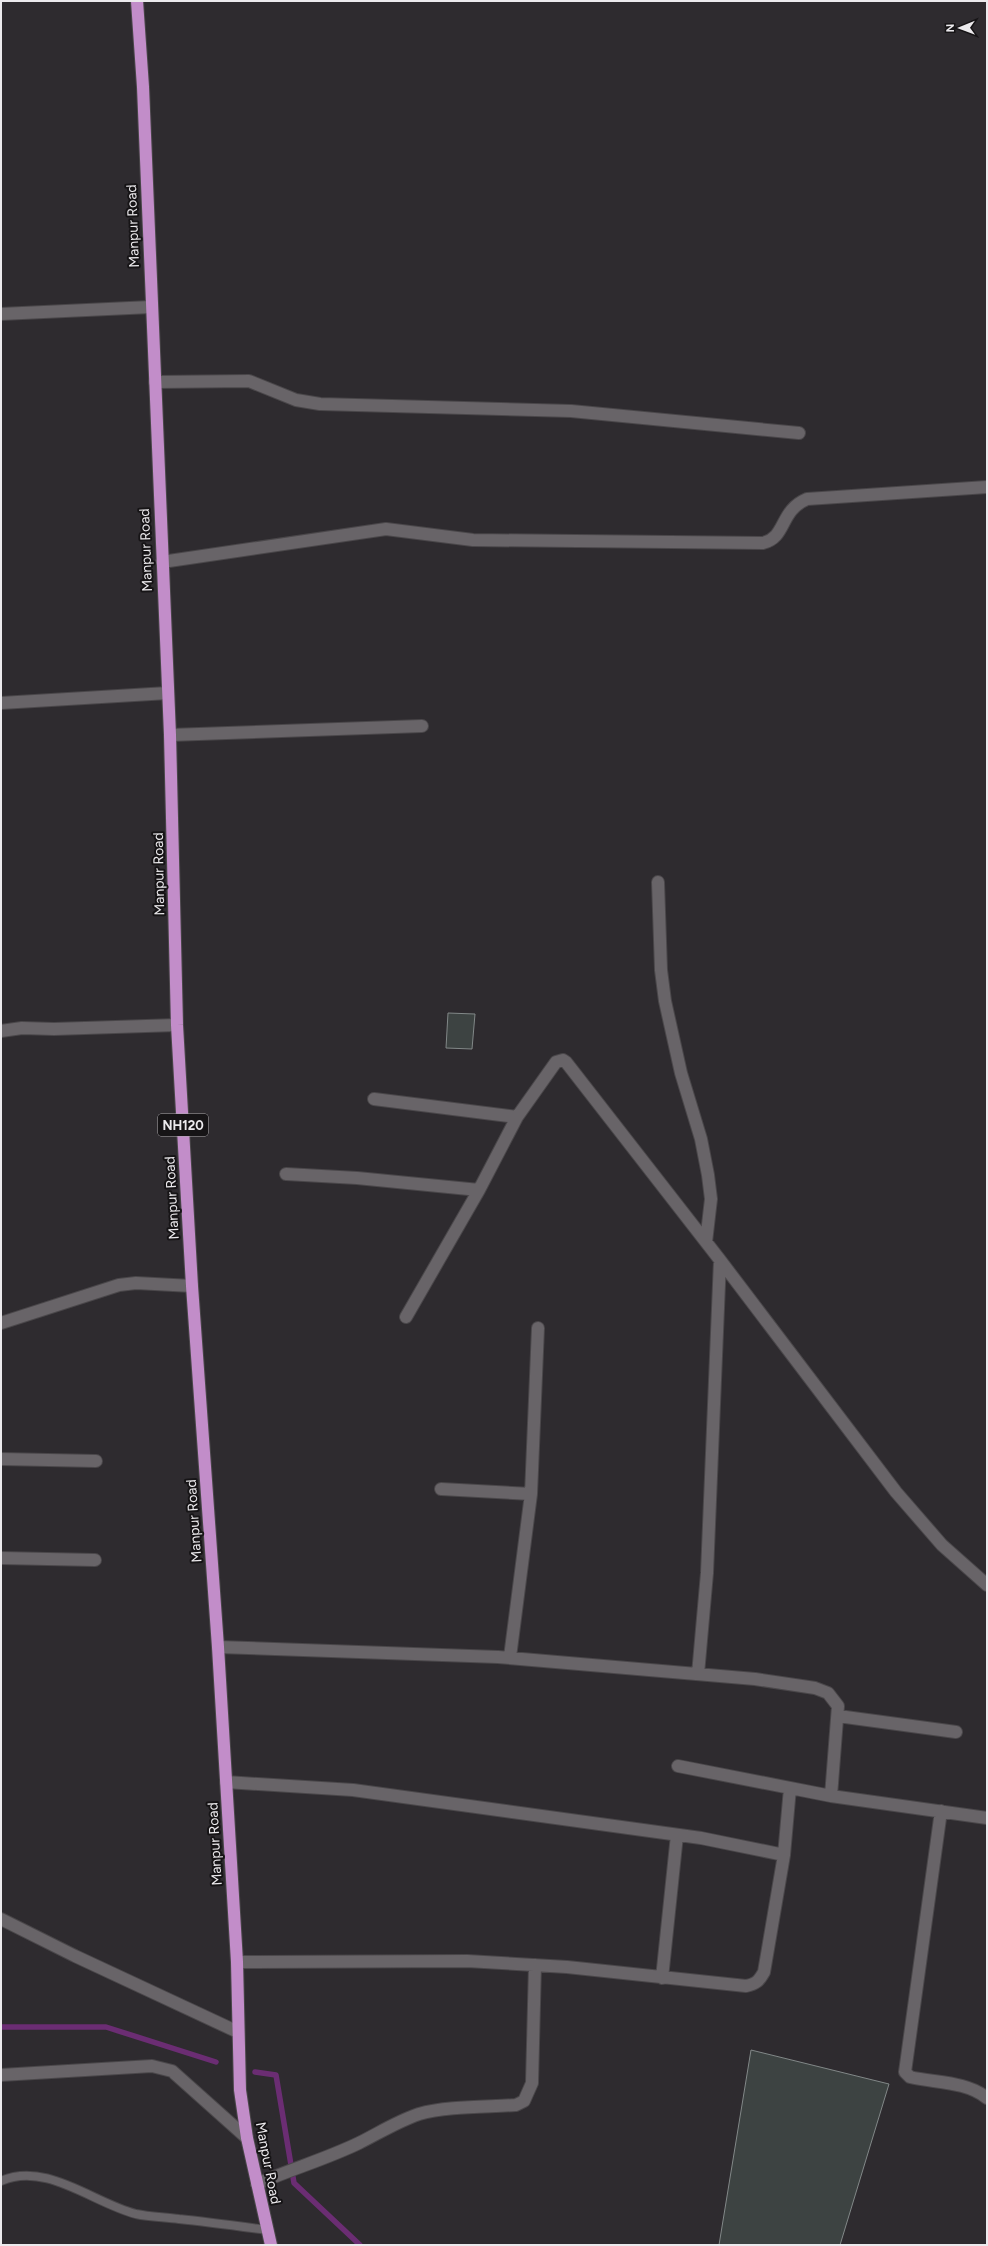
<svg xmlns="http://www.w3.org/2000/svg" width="988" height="2246" font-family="Figtree,sans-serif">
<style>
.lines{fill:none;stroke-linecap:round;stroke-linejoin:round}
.stream{stroke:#6b2d73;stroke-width:5.5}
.building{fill:#3d4342;stroke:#828888}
.lane-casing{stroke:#4a474a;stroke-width:10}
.street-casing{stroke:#4a474a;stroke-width:14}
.highway-casing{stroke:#4a474a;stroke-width:14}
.lane{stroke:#686468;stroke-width:8}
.street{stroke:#686468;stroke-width:12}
.highway{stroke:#c28dc9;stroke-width:12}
.labels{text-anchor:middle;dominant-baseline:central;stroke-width:4;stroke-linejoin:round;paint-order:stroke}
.shield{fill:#161416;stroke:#acaaac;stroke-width:1}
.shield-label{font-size:13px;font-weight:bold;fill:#eceaed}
.street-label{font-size:14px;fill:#eceaed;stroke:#161416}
</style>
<rect width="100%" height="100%" fill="#2e2b2f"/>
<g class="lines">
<path class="stream" d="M1,2027H106L216,2062
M255,2072L276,2075L294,2183L360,2245"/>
</g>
<path class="building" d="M448,1013L475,1014L472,1049L446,1048Z
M751,2050L889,2084L840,2245H719Z"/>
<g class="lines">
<defs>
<path id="lane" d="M1,2181C46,2161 93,2203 136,2214C150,2217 165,2217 179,2219C208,2222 237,2226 267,2230"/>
<path id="street" d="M1,314L151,307
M155,382L249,381L296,400L320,404L571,411L799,433
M162,562L386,529L473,540L763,543C787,537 779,511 807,499L987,487
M1,703L168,693
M170,735L422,726
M658,882L661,970L665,1001L681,1073L701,1139L708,1175L711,1199L706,1242
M1,1031L22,1028L54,1029L177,1025
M374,1099L517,1117
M286,1174L357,1178L479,1190
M406,1317L479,1190L517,1117L556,1062L563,1060L566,1062L720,1260L896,1492L942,1545L987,1585
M1,1323L119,1285L136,1283L192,1286
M1,1459L96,1461
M441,1489L531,1494
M1,1558L95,1560
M218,1647L498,1657L755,1679L815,1688L828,1693L838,1706L831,1796
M510,1657L531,1494L538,1328
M698,1674L707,1573L720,1260
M838,1716L956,1732
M678,1766L831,1796L987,1818
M226,1782L353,1790L701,1838L784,1855
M941,1811L905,2072L910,2077C935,2083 966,2081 987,2098
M1,1919L75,1956L238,2032
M237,1962L467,1961L567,1967L746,1986C756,1984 759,1981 764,1972L784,1855L790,1788
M662,1978L677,1835
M1,2075L152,2066L172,2071L247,2138
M257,2184C291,2169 326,2159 359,2143C379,2133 398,2121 419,2114C446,2106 488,2107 516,2105L524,2101L532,2083L535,1965"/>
<path id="highway" d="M137,1L143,87L170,735L177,1025L192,1286L218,1647L237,1962L240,2090L247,2138L271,2245"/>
</defs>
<use href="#lane" class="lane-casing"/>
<use href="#street" class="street-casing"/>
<use href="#highway" class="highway-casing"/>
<use href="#lane" class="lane"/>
<use href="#street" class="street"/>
<use href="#highway" class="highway"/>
</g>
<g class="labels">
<rect class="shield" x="158" y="1114" width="50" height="22" rx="3"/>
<g class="shield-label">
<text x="183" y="1125">NH120</text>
</g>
<g class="street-label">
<text transform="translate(133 226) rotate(-92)">Manpur Road</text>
<text transform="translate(146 550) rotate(-92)">Manpur Road</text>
<text transform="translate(159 874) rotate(-91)">Manpur Road</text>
<text transform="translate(172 1198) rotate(-93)">Manpur Road</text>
<text transform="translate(194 1521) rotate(-94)">Manpur Road</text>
<text transform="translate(215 1844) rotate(-93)">Manpur Road</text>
<text transform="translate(268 2163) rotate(79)">Manpur Road</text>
</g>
</g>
<rect width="988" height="2246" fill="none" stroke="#eceaed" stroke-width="4"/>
<g transform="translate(960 28) rotate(269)" stroke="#161416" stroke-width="3" paint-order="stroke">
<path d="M0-3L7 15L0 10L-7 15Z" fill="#eceaed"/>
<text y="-6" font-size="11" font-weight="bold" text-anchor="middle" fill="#eceaed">N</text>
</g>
</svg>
